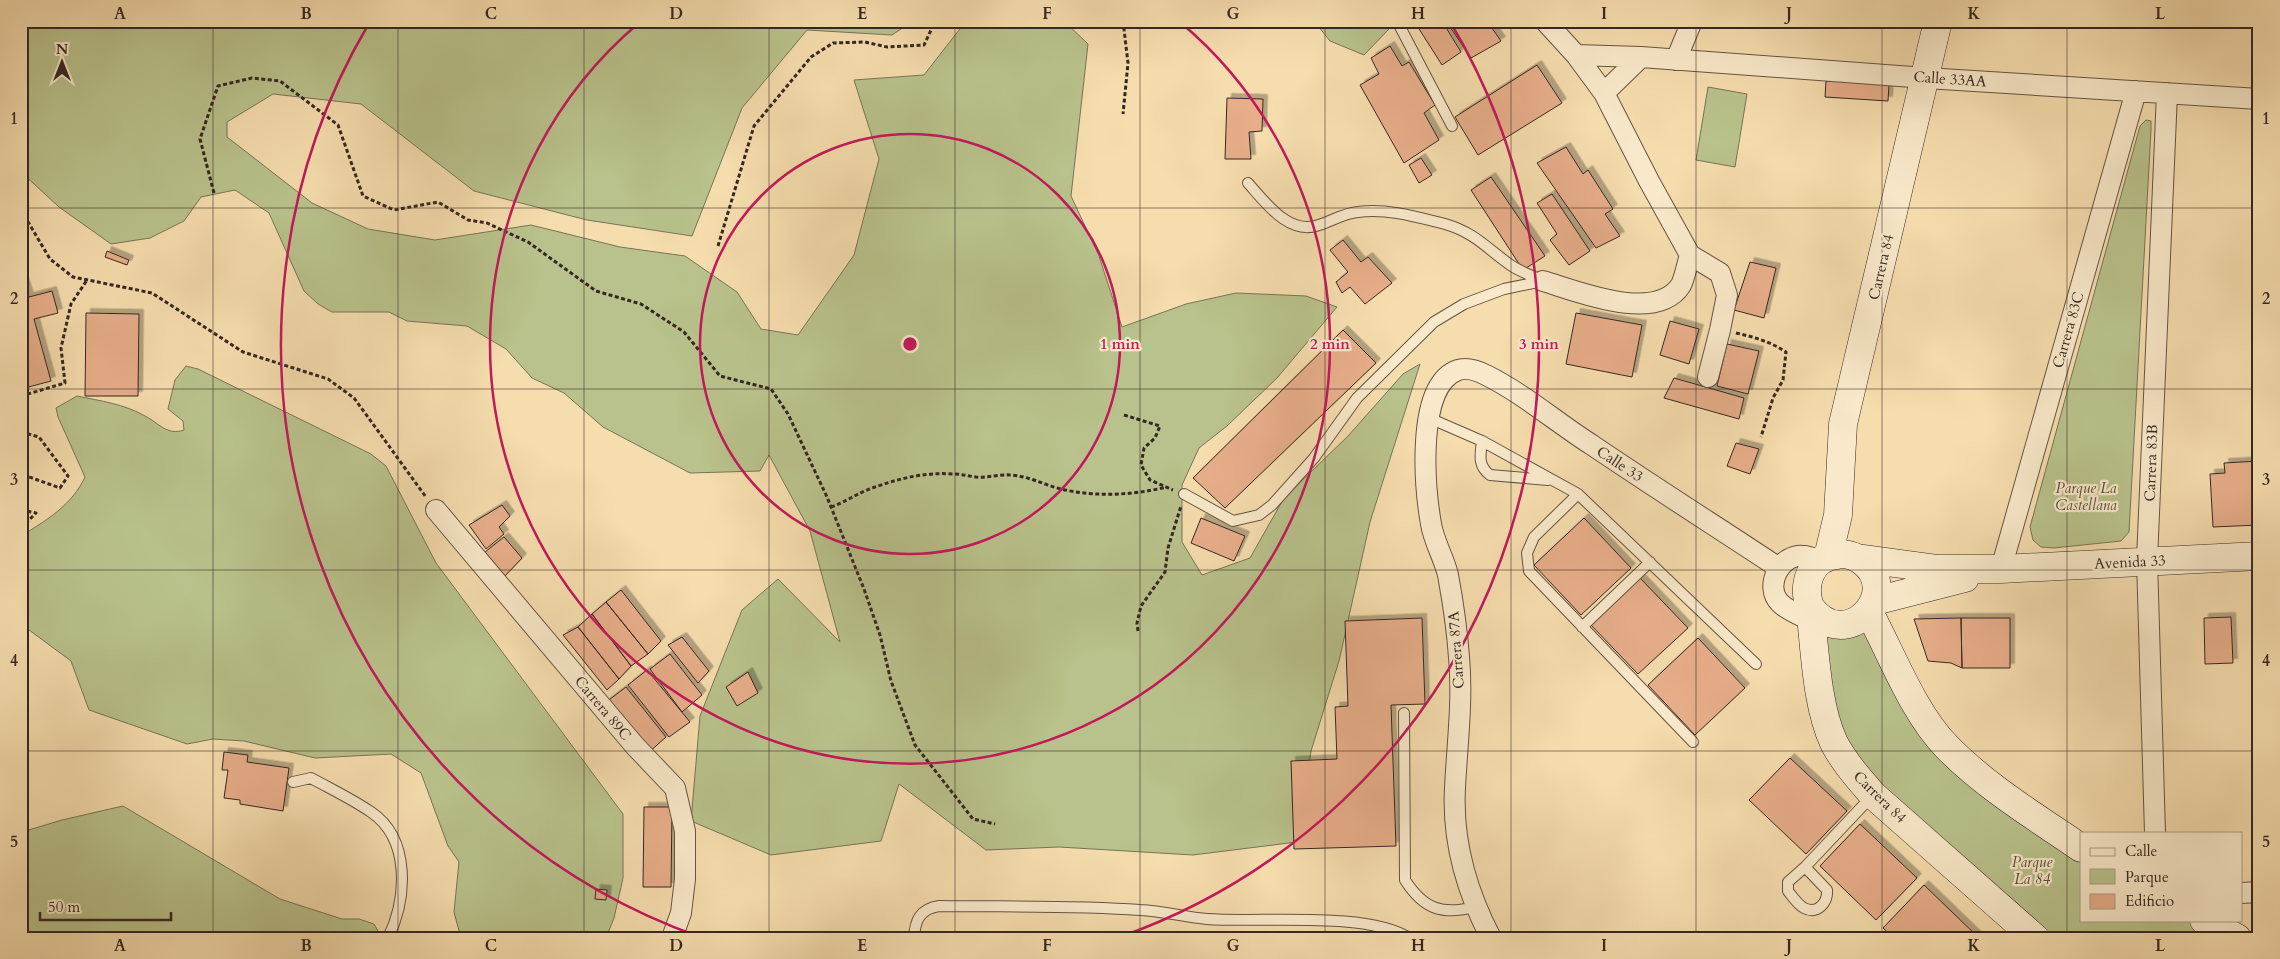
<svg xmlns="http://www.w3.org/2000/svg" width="2280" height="959" font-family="Cardo,serif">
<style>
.green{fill:#b9c28c;stroke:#777457}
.building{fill:#e7ae8a;stroke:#352722;filter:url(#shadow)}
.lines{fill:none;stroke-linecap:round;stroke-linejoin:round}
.lane-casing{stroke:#655445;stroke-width:12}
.street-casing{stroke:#655445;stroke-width:22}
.secondary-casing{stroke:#352722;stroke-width:29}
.path{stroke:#352722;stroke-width:3;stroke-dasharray:4 2.5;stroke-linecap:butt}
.lane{stroke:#f9e9ca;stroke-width:10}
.street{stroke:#f9e9ca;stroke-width:20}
.secondary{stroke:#f9e9ca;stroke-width:28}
.grid{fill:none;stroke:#352722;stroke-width:1;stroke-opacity:0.55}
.ring{fill:none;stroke:#c2185b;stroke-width:2.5}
.labels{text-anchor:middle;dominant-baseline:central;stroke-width:4.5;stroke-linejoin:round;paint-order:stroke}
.street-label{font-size:15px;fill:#352722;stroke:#f9e9ca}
.park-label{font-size:15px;font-style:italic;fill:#564e3c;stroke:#f9e9ca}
.centre{fill:#c2185b;stroke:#f9e9ca;stroke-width:2.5}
.ring-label{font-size:15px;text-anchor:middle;font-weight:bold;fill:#c2185b;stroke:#f9e9ca;stroke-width:4.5;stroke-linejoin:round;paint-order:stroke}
.neatline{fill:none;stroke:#352722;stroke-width:2}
.grid-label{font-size:16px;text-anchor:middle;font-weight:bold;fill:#352722}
</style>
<defs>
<filter id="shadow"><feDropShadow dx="4.5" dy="-4.5" stdDeviation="0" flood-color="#0004"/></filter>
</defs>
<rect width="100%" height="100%" fill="#f6ddae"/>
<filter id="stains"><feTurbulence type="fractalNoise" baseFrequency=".004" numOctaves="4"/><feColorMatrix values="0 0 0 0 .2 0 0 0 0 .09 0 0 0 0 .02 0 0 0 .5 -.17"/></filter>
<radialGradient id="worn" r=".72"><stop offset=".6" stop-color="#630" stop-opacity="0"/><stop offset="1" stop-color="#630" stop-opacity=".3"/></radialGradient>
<path class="green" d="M21,21H913L892,35L807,30L742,108L692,236L587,220L474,191L361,104L273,94L227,122V137L312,203L368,229L435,240L531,225L620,247L685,256L737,292L761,329L798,335L854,255L879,159L854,80L924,75L966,21H1064L1088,44L1071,196L1099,256L1122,327L1186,304L1236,293L1306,296L1337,307L1277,378L1227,426L1199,448L1182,485V542L1202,575L1250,558L1284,498L1348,436L1403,374L1420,364L1370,522L1339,661L1311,751L1297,842L1193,855L1059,847L986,850L899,784L881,841L771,855L691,821L700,716L742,610L778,579L840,642L810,531L769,455L760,471L690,473L603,427L564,393L532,378L506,349L467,326L407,321L389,312H332L318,304L304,291L269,213L235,190L201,197L184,221L150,238L111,244L59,207L21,172Z
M1314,21H1384L1389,29L1364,55L1330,41Z
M1708,87L1747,94L1735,167L1696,160Z
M2146,120L2151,121V130L2129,532L2121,541L2054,548L2041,547L2033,540L2030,527L2140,126Z
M186,366L198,369L371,454L386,466L436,563L623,814V878L614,918L606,938H461L454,912L459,862L448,846L421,773L391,754L315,758L244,741L213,739L187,744L89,710L71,661L21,624V536C47,520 72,505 85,477L58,417L56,408L77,396C101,401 124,404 145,416C159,423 167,436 184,430L183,421L168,409L175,380Z
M1869,612L1921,711L2081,848V920H2204L2237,938H2035L1839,750L1821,619Z
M123,806L280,899L342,919H359L374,924L382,938H179L172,936L170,938H21L22,832L62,820Z"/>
<path class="building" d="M1414,21H1442L1461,52L1442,65Z
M1446,21H1487L1501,41L1471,58Z
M1390,46L1402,66L1409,62L1435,105L1424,113L1439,140L1404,163L1360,85L1379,74L1371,58Z
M1537,65L1562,103L1478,155L1455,117Z
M1826,81L1889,84L1888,101L1825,97Z
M1227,98L1263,99L1262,131L1249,132L1251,159H1225Z
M1566,147L1583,174L1588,170L1613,209L1605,214L1620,236L1596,248L1537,163Z
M1421,158L1432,175L1419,183L1409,165Z
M1491,177L1545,256L1523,270L1471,190Z
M1552,194L1590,251L1569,265L1550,240L1557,234L1537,203Z
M1343,240L1361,262L1368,257L1392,283L1365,304L1350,287L1342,293L1336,282L1348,272L1330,250Z
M107,251L129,260L127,265L105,257Z
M1750,262L1776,268L1764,318L1734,310Z
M21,273L29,297L52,291L58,313L34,319L51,381L21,389Z
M86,313L139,314L138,396H85Z
M1576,313L1642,325L1632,377L1566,364Z
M1670,321L1699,329L1689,364L1660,355Z
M1343,330L1376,363L1225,508L1193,478Z
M1727,344L1759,351L1748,394L1717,386Z
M1674,378L1744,398L1739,419L1664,398Z
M1736,443L1759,449L1750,474L1727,466Z
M2259,461V525L2213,527L2210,474L2225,473L2224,463Z
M502,505L510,516L499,527L504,534L486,549L469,525Z
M1201,518L1245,536L1234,561L1191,543Z
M1584,518L1631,568L1581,615L1534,565Z
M504,537L522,558L505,576L485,552Z
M1640,578L1688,628L1638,674L1590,624Z
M621,590L661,641L648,654L606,602Z
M606,602L648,654L631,666L592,614Z
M592,614L631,666L619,679L578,627Z
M2231,617L2233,663L2205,664L2204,618Z
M1422,618L1425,704L1391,705L1396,846L1294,849L1291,761L1337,759L1335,707L1348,706L1345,621Z
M1961,618L1962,668L1951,663L1928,661L1914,619Z
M1961,618H2010V668H1962Z
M578,627L619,679L607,690L563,635Z
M682,637L709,671L698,683L668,645Z
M1698,638L1745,688L1695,735L1648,685Z
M670,654L702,695L682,712L650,669Z
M647,670L690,722L669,737L628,685Z
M748,672L758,693L737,706L726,687Z
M626,687L666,737L648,753L605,703Z
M224,752L248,755L247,762L289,768L283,811L240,804V800L224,798L228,770H222Z
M1790,758L1847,811L1806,854L1749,800Z
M644,807H672L671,887H643Z
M1860,824L1917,878L1876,920L1820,866Z
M1924,885L1979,938H1894L1883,928Z
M596,889L607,890L606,900L595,899Z"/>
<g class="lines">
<defs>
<path id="lane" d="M1397,21L1452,126
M1248,183C1265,202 1289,236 1319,225C1332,221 1344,213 1358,212C1387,208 1417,217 1445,224C1476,233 1487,249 1512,266C1521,272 1533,276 1543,281
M1429,418L1482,441L1578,494L1756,664
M1482,441C1480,456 1478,466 1490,475L1548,480
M1184,494L1233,521L1259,515L1272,505L1314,458L1357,398L1434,322L1464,304L1504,289L1543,281
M1578,494L1534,537L1527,553L1529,571L1693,742
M1582,627L1650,562
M1404,713L1405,880C1424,910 1443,915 1475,907
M293,782L311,778C331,789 352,799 371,812C411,839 407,899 388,938
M1805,867L1827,890C1828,902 1818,915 1804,908C1798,905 1792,896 1788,891V882L1805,867L1872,796
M914,938C915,920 920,909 939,906C1006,907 1073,905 1140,910C1163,911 1185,917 1207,919C1260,923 1367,911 1409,938"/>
<path id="street" d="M1576,55L1641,57L1926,78L2259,99
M1676,60L1692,21
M1604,93L1641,57
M1690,255L1720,273L1727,295L1720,330L1708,377
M1543,281C1577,291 1656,324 1681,285C1685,277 1687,264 1690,255L1649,181L1604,93L1576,55L1545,21
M436,510L635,746L675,788L685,831V879L681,913L672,938
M2001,569L2136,91
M1812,621C1802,616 1788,611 1780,603C1763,586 1781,552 1805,556C1809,556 1815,560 1819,561
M2155,833L2147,560L2167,93
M2241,893L2259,892
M1491,938C1467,892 1452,841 1455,788C1457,745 1463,701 1459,657C1457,630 1453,602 1448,575C1444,558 1434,542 1431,524C1425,489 1415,385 1458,370C1467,367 1478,371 1486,375C1524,394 1556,422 1592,445C1654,487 1717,527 1779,568"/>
<path id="secondary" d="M1828,557L1838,515L1843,424L1938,21
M1857,558L1938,569H2001L2259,556
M1875,601L1965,578
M1810,607C1846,656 1904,592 1862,561C1855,556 1845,553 1836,555C1810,558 1802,585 1810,607C1815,649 1816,704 1834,743C1844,762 1859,779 1873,795L2035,938
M1869,612C1891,653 1914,714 1947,747C1986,787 2036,817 2081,848
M2204,920L2237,938"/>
</defs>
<use href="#lane" class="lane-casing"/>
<use href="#street" class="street-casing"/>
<use href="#secondary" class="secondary-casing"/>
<path class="path" d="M1123,21L1128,63L1123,114
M214,193L200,139L218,86L252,78L280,81L338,125L363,196L394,210L438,202L468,220L487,223L528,242L596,291L641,304L684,332L720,376L771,389L788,414L827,497L864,589L880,635L891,681L915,745L973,819L995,824
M21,210L50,259L73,277L152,293L243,352L328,379L354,398L426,497
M718,246L754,126L811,57L833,43L865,42L887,47L924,45L932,28L930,21
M1736,333C1754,337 1771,342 1786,352L1783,380L1773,398L1761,437
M21,396L65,383L61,348L71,304L87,280
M1124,415L1160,426L1155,438L1144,448L1141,465L1150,480L1173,490
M21,432L39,437L68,476L60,488L21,474
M831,507C846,502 859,492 875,487C901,478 926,472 953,474C961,474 968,476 976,477C987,478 999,474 1010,475C1030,476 1046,486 1065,490C1099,497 1133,495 1167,487
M21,510L36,513L21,528
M1138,631L1137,623L1141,606L1165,572L1168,548L1181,506"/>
<use href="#lane" class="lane"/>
<use href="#street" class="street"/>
<use href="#secondary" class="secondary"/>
</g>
<path class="grid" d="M213,21V938M398,21V938M584,21V938M769,21V938M955,21V938M1140,21V938M1325,21V938M1511,21V938M1696,21V938M1882,21V938M2067,21V938M21,208H2259M21,389H2259M21,570H2259M21,751H2259"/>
<g class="ring">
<circle cx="910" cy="344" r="210"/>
<path d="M1180 22A420 420 0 1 1 640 22"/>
<path d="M700 937A629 629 0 0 1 368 25M1452 25A629 629 0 0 1 1120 937"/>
</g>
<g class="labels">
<g class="street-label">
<text transform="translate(1950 79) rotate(4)">Calle 33AA</text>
<text transform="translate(1881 267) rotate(-77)">Carrera 84</text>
<text transform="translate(2068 330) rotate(-74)">Carrera 83C</text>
<text transform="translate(2151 463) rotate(-88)">Carrera 83B</text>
<text transform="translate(1620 464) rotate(33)">Calle 33</text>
<text transform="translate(2130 562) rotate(-3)">Avenida 33</text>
<text transform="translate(1456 650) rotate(-94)">Carrera 87A</text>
<text transform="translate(603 708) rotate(50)">Carrera 89C</text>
<text transform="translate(1880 797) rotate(44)">Carrera 84</text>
</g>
<g class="park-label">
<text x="2086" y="488">Parque La<tspan x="2086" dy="17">Castellana</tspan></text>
<text x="2032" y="862">Parque<tspan x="2032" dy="17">La 84</tspan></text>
</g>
</g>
<circle cx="910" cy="344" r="8" class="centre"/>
<g class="ring-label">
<text x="1120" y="349">1 min</text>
<text x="1330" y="349">2 min</text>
<text x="1539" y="349">3 min</text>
</g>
<rect width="2280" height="959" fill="none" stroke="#f6ddae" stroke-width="55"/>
<rect x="2080" y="832" width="162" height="90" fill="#f9e9ca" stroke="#ab9b87"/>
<rect x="2090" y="848" width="25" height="8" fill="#f9e9ca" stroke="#ab9b87"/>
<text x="2125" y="856" font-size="15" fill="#352722">Calle</text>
<rect x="2090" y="869" width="25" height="15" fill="#b9c28c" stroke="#ab9b87"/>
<text x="2125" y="882" font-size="15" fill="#352722">Parque</text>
<rect x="2090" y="894" width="25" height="15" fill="#e7ae8a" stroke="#ab9b87"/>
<text x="2125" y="906" font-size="15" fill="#352722">Edificio</text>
<g transform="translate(62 62)" stroke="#f9e9ca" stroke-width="4" paint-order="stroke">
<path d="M0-4L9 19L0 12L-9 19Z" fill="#352722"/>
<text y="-8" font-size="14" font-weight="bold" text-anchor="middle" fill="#352722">N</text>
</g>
<path d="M40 912v8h131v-8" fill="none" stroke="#352722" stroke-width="2.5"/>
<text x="48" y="912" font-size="15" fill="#352722" stroke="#f9e9ca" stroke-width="4" paint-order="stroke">50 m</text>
<rect x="28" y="28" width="2224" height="904" class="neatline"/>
<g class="grid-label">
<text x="120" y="19">A</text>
<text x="306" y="19">B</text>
<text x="491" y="19">C</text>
<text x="676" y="19">D</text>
<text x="862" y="19">E</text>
<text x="1047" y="19">F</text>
<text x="1233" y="19">G</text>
<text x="1418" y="19">H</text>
<text x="1604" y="19">I</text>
<text x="1789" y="19">J</text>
<text x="1974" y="19">K</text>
<text x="2160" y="19">L</text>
<text x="14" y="124">1</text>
<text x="2266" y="124">1</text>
<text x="14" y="304">2</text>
<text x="2266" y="304">2</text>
<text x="14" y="485">3</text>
<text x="2266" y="485">3</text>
<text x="14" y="666">4</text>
<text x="2266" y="666">4</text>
<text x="14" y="847">5</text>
<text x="2266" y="847">5</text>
<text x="120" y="951">A</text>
<text x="306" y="951">B</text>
<text x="491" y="951">C</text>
<text x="676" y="951">D</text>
<text x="862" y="951">E</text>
<text x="1047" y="951">F</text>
<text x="1233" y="951">G</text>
<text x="1418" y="951">H</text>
<text x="1604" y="951">I</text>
<text x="1789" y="951">J</text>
<text x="1974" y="951">K</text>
<text x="2160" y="951">L</text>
</g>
<rect width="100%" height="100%" filter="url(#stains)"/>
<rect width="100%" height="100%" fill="url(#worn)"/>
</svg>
